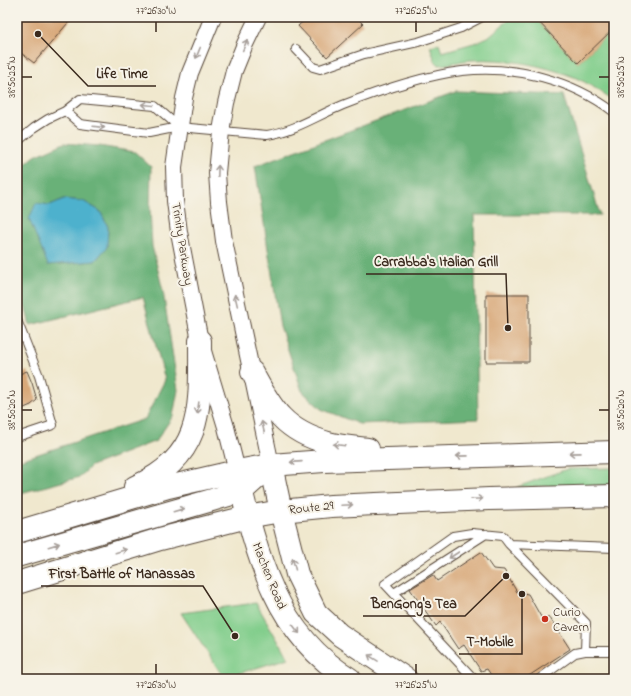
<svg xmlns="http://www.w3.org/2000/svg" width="631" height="696" font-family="'Indie Flower',sans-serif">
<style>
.green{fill:#82ce8c;stroke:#5e7c55}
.forest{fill:#69b178;stroke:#526e4b;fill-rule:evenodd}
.water{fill:#4eb1cd;stroke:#446e76}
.building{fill:#d8a879}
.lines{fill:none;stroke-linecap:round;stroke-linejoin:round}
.lane-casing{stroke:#564638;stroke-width:10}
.street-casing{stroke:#564638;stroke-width:18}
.secondary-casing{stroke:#564638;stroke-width:24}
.primary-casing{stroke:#564638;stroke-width:24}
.lane{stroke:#fff;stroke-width:8}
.street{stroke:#fff;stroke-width:16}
.secondary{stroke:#fff;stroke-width:22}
.primary{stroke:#fff;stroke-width:22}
.oneway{stroke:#a79f9a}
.ticks{fill:none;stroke:#3b2a1e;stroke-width:1.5}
.poi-dot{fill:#c8321e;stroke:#f7f3e8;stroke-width:1.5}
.labels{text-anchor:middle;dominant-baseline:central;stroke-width:4;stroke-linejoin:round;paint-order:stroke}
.street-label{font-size:13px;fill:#3b2a1e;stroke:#f7f3e8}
.poi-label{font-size:13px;fill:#3b2a1e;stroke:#f7f3e8;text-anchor:start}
.leader{fill:none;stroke:#3b2a1e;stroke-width:1.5}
.callout-dot{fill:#3b2a1e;stroke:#f7f3e8;stroke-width:1.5}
.callout-label{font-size:14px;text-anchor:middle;font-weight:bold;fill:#3b2a1e;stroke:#f7f3e8;stroke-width:4;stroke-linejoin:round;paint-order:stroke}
.neatline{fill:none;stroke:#3b2a1e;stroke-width:1.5}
.ticks-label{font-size:10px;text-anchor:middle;fill:#3b2a1e}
</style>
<rect width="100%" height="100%" fill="#f7f3e8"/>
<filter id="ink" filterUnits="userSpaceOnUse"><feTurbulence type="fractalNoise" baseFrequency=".025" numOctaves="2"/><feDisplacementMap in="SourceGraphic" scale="8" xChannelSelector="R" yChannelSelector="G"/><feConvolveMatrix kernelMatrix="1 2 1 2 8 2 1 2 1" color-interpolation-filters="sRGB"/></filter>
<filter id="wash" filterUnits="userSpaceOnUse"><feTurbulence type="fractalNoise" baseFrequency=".012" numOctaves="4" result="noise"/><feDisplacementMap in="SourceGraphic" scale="16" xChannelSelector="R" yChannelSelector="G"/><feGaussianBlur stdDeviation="0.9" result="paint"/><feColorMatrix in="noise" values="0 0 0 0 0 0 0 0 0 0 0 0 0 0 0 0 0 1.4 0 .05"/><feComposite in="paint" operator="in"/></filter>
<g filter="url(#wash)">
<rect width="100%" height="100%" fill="#f0e8ce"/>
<path class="green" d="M512,17H534L578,63L614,28V100C601,92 588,83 574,77C542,65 506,58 472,60C461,60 450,65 439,65L435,61L430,46L439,44L442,52L474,43L488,37Z
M614,468V485L517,487L567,469Z
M256,603L288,658L224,678L181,613Z"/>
<path class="forest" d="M456,91L564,95L600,215H474L478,419L359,424L321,409L302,391L280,326L255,166Z
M64,143L99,146L135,152L151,167L150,208L152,246L163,291L178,390L173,416L156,441L91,466L80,477L17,494V461L145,419L165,380L143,297L30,325L17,276V171L35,156ZM64,199L83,201L100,211L108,227L107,247L95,261L48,265L36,203L50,205Z"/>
<path class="water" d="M64,199L83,201L100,211L108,227L107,247L95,261L48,265L29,219L36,203L50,205Z"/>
<g id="blocks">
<path class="building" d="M17,17H73L34,63L17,50Z
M308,17H356L363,24L327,57L298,26Z
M534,17H614V28L578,63Z
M486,294H529V362H486Z
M27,371L32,383L37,400L31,405L17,411V375Z
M481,552L493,569L504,570L517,592L528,594L541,617L550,618L570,649L524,679H494L487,669L481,671L464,645L458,649L440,622L436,626L410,589L433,575L437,581Z"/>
</g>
</g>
<g filter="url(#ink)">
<use href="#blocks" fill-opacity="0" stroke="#564638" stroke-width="1"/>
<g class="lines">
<defs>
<path id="lane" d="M296,49L313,67L320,69L364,54L418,42L461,28L482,17
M65,111L80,124L149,133L179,127L267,135C295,131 318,115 343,105C381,90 422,76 462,71C515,65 572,80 614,112
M17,142L34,128L48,119L65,111L80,99L155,106L179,127
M17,320L39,376L53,425L17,437
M509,544L586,623L585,651
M394,593L486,534
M474,679L385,584L453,536L472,533L503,536L509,544L614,548
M539,679L575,653L585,651H614"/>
<path id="street" d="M213,17L190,73L184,98L174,167L175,201L179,232L200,341L226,427L237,471
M258,17L245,44L234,71L226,103L221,131L217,173L219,202L224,241L271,465"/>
<path id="secondary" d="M271,465L281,511L297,574L316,613L340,635L406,679
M237,472C256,552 274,633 350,679"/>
<path id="primary" d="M252,372C272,410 285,431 328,443C341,447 356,447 368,449
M135,487C205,455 200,408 200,341
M17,532L168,487L237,471L271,465L324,461L614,452
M17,556L212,500L242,491L271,465
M17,583L160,539L247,517L281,511L331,506L489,499L614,496"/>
</defs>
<use href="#lane" class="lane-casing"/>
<use href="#street" class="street-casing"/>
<use href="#secondary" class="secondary-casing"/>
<use href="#primary" class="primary-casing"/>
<use href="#lane" class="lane"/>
<use href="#street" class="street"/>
<use href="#secondary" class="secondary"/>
<use href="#primary" class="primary"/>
</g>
<defs><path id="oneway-shaft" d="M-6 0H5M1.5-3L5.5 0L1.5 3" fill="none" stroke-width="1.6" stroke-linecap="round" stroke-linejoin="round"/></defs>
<g class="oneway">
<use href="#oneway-shaft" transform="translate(245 45) rotate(-67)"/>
<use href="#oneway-shaft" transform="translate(198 53) rotate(112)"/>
<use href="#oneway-shaft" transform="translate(148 105) rotate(-175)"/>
<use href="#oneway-shaft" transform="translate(99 127) rotate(7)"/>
<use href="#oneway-shaft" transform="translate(218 171) rotate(-88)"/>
<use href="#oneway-shaft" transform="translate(236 300) rotate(-103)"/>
<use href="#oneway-shaft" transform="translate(198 408) rotate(98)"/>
<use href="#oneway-shaft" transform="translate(263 427) rotate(-103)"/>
<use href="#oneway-shaft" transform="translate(339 445) rotate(-173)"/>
<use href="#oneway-shaft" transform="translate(575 453) rotate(179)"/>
<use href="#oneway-shaft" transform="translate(462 456) rotate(179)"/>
<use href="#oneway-shaft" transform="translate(296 462) rotate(176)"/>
<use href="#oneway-shaft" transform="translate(477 499) rotate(-3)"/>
<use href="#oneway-shaft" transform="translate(347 505) rotate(-3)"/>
<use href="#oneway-shaft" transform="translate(179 510) rotate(-16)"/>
<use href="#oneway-shaft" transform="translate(54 545) rotate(-16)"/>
<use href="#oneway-shaft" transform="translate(121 551) rotate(-17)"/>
<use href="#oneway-shaft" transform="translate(454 555) rotate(147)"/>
<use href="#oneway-shaft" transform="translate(294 564) rotate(-104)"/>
<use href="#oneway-shaft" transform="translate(296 629) rotate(52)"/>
<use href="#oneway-shaft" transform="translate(373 658) rotate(-148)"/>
</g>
</g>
<path class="ticks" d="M156,22V32M416,22V32M22,77H32M599,77H609M22,410H32M599,410H609M156,664V674M416,664V674"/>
<circle class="poi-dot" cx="545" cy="619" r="4"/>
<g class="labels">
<g class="street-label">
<text transform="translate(182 244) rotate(81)">Trinity Parkway</text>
<text transform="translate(311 508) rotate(-6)">Route 29</text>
<text transform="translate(269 576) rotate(68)">Machen Road</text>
</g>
<g class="poi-label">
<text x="553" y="612">Curio<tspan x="553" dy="15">Cavern</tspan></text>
</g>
</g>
<path class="leader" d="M38 34L88 86H156M508 328L506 274H366M235 636L203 586H41M506 576L465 616H363M522 594L522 654H459"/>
<g class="callout-dot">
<circle cx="38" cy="34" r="4"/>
<circle cx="508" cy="328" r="4"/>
<circle cx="235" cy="636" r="4"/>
<circle cx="506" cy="576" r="4"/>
<circle cx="522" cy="594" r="4"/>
</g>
<g class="callout-label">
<text x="122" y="78">Life Time</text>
<text x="436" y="266">Carrabba's Italian Grill</text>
<text x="122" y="578">First Battle of Manassas</text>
<text x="414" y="608">BenGong's Tea</text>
<text x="490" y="646">T-Mobile</text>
</g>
<rect width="631" height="696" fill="none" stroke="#f7f3e8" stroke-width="44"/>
<rect x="22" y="22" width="587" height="652" class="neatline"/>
<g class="ticks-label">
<text x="156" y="14">77°26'30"W</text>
<text x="416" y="14">77°26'25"W</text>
<text transform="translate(11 77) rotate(-90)" y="4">38°50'25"N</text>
<text transform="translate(620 77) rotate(-90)" y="4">38°50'25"N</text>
<text transform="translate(11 410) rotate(-90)" y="4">38°50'20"N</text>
<text transform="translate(620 410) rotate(-90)" y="4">38°50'20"N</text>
<text x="156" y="688">77°26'30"W</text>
<text x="416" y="688">77°26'25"W</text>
</g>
</svg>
